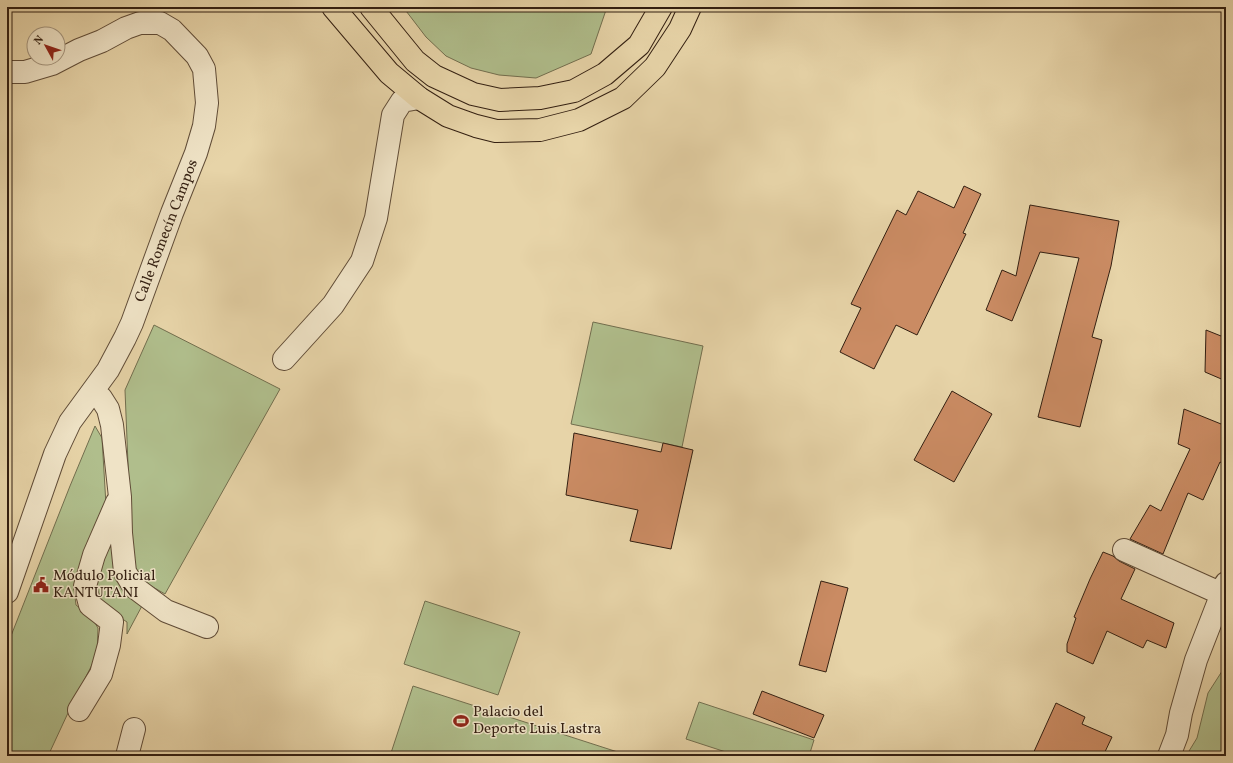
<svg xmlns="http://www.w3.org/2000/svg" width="1233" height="763" font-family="Vollkorn,serif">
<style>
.green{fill:#b0be8c;stroke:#726e4e}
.building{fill:#ca8b63;stroke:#331f11}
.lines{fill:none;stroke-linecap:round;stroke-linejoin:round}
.minor-casing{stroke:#604c37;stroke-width:24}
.major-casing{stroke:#331f11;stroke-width:24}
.minor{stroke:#efe3c6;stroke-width:22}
.major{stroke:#e7d4a8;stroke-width:22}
.labels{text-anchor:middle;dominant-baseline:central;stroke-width:3;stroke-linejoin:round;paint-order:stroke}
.street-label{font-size:15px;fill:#331f11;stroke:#efe3c6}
.poi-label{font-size:15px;fill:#331f11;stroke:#efe3c6;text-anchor:start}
</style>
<rect width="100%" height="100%" fill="#e7d4a8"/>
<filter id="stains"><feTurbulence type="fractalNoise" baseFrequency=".005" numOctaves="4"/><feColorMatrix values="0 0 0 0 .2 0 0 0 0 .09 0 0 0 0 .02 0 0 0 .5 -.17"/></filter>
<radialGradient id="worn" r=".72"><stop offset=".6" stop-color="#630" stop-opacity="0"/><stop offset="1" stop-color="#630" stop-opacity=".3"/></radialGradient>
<path class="green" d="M403,7H607L591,54L536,78L499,75L471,68L446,56L426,37Z
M593,322L703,346L682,447L571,424Z
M154,325L280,389L165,594L139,579L132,563L125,390Z
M95,426L102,438L106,505L74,589L76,605L92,618L98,628L97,655L74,700L48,756H7V646L70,486Z
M113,525L115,579L127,595L143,604L127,634V622L101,605L95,582Z
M425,601L520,632L498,695L404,664Z
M1226,665V756H1186L1197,738L1208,693Z
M413,686L630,756H390Z
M699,702L814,740L809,756H738L686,739Z"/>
<path class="building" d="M964,186L981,194L963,233L966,234L917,335L896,325L874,369L840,352L861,308L851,304L897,210L906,215L918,191L954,208Z
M1030,205L1119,221L1111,266L1092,337L1102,340L1080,427L1038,417L1079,258L1040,252L1012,321L986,310L1002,270L1016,276Z
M1206,330L1226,338V381L1205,372Z
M952,391L992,414L954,482L914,460Z
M1184,409L1226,426V465L1220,462L1203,500L1188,493L1163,554L1130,539L1150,505L1161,511L1190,449L1178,444Z
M574,433L661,452L663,443L693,450L671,549L630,541L638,510L566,495Z
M1103,552L1113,556L1119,561L1135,569L1121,599L1174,623L1166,648L1147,640L1143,648L1107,631L1093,664L1067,652V644L1076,618L1074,617L1090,579Z
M821,581L848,588L826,672L799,665Z
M762,691L824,715L814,738L753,714Z
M1056,703L1085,717L1082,724L1112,737L1103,756H1032Z"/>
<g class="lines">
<defs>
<path id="minor" d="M7,72H25L52,64L79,50L102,41L126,28L140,23H160L172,30L197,56L204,69L207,103L204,126L196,153L172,213L132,323L125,338L108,370L70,422L55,454L7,592
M284,359L333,305L362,261L376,218L393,115L402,101L419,98
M92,392L101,398L108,409L112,425L120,497L121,533L125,572L134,587L166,611L207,627
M1124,550L1222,594
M79,710L101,674L109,645L112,622L90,605L85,586L94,555L117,502
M127,756L134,729
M1169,756L1177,735L1181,713L1196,660L1226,583"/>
<path id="major" d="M333,7L389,73L419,98L448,116L476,126L496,131L540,130L579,120L623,98L655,67L680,29L690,7
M371,7L415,61L434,76L473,94L500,100L540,98L574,91L605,74L639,45L661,7"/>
</defs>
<use href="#minor" class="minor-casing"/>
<use href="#major" class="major-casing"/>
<use href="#minor" class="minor"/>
<use href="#major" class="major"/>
</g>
<defs>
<symbol id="civic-bare" viewBox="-9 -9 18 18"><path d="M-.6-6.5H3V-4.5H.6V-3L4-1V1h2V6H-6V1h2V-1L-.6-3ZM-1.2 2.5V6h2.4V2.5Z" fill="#8f2418" stroke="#efe3c6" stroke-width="2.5" paint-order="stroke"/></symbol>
<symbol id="stadium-bare" viewBox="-9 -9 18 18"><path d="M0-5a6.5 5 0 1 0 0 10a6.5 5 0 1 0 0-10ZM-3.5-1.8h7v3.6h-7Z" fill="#8f2418" stroke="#efe3c6" stroke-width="2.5" paint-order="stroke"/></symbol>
</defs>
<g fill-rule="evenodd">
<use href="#civic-bare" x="30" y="574" width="22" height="22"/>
<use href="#stadium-bare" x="450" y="710" width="22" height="22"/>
</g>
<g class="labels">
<g class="street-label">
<text transform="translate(167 231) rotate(-69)">Calle Romecín Campos</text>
</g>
<g class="poi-label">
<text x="53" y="576">Módulo Policial<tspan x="53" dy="17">KANTUTANI</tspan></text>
<text x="473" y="712">Palacio del<tspan x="473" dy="17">Deporte Luis Lastra</tspan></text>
</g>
</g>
<rect width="1233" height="763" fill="none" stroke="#e7d4a8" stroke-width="24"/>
<rect x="8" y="8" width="1217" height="747" fill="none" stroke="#331f11" stroke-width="2"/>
<rect x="12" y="12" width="1209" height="739" fill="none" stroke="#331f11"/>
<g transform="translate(46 46) rotate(310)"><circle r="19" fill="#efe3c6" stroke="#a4957e"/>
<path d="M0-3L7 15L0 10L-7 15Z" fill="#8f2418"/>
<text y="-6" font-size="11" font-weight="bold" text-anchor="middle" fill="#331f11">N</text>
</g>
<rect width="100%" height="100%" filter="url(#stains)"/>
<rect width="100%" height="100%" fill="url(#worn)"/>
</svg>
